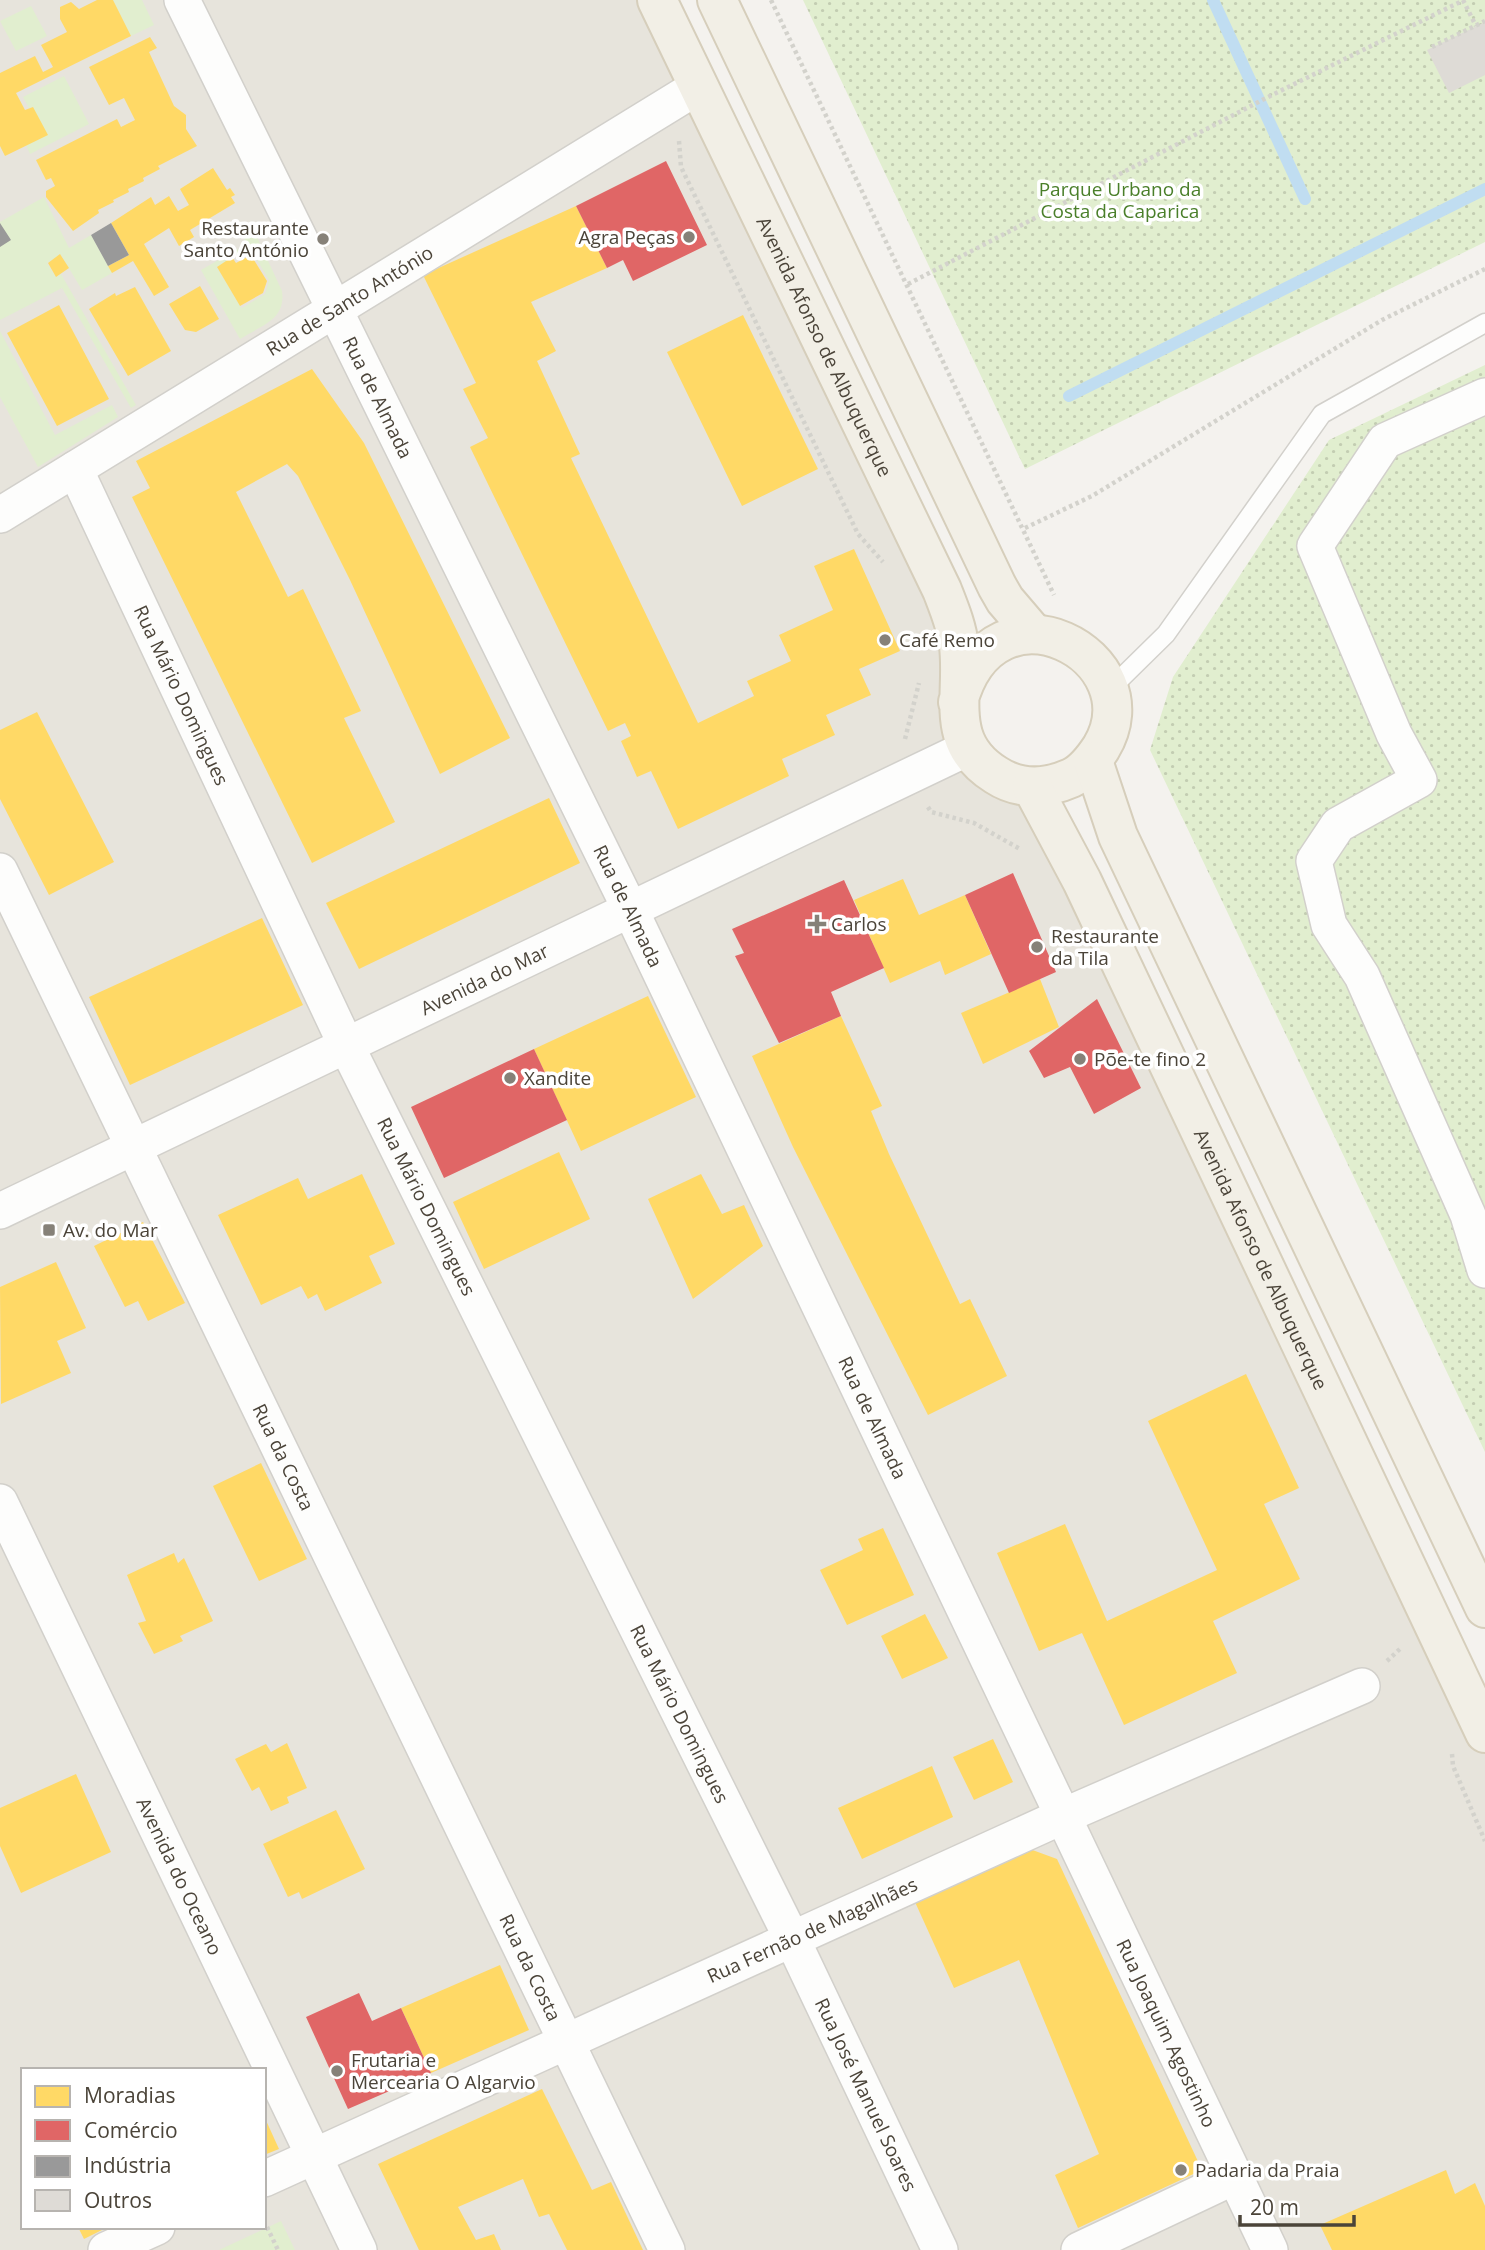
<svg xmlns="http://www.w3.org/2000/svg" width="1485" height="2250" font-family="'Open Sans',sans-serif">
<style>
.residential{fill:#e7e4dc;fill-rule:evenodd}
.grass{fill:url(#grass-dots)}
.garden{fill:#e1eecf}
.homes{fill:#ffd966}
.shops{fill:#e06666}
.industry{fill:#999}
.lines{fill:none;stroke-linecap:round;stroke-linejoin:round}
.stream{stroke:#c0ddf1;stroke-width:12}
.building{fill:#dedbd6}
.lane-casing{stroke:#d2d0cb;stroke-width:21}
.street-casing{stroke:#d2d0cb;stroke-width:38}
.primary-casing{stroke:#d6cebb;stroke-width:42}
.path{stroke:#d3d2cc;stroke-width:4.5;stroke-dasharray:3.5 3.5;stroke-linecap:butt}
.lane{stroke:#fdfdfc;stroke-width:18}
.street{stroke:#fdfdfc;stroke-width:35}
.primary{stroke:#f2efe6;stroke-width:38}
.poi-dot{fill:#868178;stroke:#fff;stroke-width:2.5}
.labels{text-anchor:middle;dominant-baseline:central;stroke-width:7;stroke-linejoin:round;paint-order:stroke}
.park-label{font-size:19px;fill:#4a7f2a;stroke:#fff}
.poi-label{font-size:19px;fill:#4b4439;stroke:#fff;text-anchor:start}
.street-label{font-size:19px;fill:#4b4439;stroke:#fff}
</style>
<defs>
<pattern id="grass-dots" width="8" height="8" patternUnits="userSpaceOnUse" patternTransform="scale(1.75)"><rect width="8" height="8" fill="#e1eecf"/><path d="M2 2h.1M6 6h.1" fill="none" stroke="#c3cdb2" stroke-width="1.8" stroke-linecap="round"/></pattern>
</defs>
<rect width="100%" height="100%" fill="#f4f2ee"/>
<path class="residential" d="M0,0H655L938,589L958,727L1030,789L1485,1736V2250H0ZM23,2070H264V2227H23Z"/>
<path class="grass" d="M803,0H1485V242L1025,469Z
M1485,365V1452L1150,750L1173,677L1329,440Z"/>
<path class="garden" d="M113,0H142L154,25L131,36Z
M31,6L47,36L16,51L0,21Z
M64,76L89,124L30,154L26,145L33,107L29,108L23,97Z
M44,197L69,248L91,235L112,273L82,290L61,255L47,263L56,277L61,274L136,405L131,408L62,288L0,320V222Z
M251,224L282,291C286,320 262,325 240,339L201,270L238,249L240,253L217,267L240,306L242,308L265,294L269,280L240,231Z
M0,331L55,435L112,405L118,417L38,467L0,397Z
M281,2221L295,2250H219Z"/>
<path class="homes" d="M97,0H113L131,36L16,93L25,110L33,107L48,135L5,156L0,146V73L35,56L43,72L53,67L41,45L67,32L60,19V7L71,2L79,9Z
M150,37L157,48L149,52L174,106L186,115V129L197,146L158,166L160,169L143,178L144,181L128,189L129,192L113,200L114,202L98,210L99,213L73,231L46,197V191L55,186L51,178L46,180L36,160L117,119L121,127L135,120L124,98L109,105L89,67Z
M213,168L227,190L230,188L235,195L231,197L235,203L190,230L194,237L179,246L169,228L144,244L169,287L154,296L133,261L112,273L108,266L129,255L111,223L151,197L155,205L169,196L178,211L189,205L180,189Z
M576,206L607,268L531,302L556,351L537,361L580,454L571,458L698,723L754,696L747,681L791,661L779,635L833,610L814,566L854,549L900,651L859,669L871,695L826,715L835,735L782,759L789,776L678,829L651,771L637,777L621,741L631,736L625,723L608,731L470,447L488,438L463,389L476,383L423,275Z
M60,254L69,268L56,277L48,263Z
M251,255L267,281L263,293L240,306L217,267L232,257L236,263Z
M200,286L219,319L196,332L185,330L169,304Z
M135,287L171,351L128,376L89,309L115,293L116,296Z
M59,305L109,399L57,426L7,333Z
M743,315L818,469L742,506L667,352Z
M312,369L364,443L510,738L440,774L350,580L298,476L287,464L236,492L288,597L303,589L361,711L344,718L395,822L312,863L132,497L150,488L136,461Z
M37,712L114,862L49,895L0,799V730Z
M549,798L580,863L359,969L326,903Z
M903,879L919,915L965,895L991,954L945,975L940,961L890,983L854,900Z
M262,918L303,1005L130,1085L89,997Z
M1040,979L1059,1027L983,1064L961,1013Z
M648,996L696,1097L581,1151L534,1049Z
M841,1016L882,1106L871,1111L889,1154L960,1304L970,1299L1007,1376L928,1415L793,1147L752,1056Z
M559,1152L590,1219L484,1269L453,1202Z
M362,1174L395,1244L369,1256L382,1283L325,1311L317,1294L308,1299L301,1286L261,1305L218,1215L298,1178L308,1199Z
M701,1174L722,1214L744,1205L763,1246L693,1299L648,1199Z
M143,1222L185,1303L148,1321L138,1301L125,1307L94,1246Z
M56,1262L86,1328L57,1341L71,1373L1,1404L0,1287Z
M1246,1374L1299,1488L1264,1504L1300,1579L1213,1621L1237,1673L1124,1725L1082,1633L1039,1651L997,1553L1065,1524L1107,1621L1217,1570L1148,1421Z
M261,1463L307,1559L259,1581L213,1486Z
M883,1528L914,1595L847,1625L820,1570L863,1550L858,1539Z
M174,1553L178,1563L184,1558L213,1621L180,1636L183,1641L154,1654L138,1623L146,1621L127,1575Z
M925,1614L948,1658L902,1679L881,1636Z
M993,1739L1013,1782L974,1800L953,1757Z
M287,1743L307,1788L287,1797L289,1803L271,1811L259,1787L252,1791L235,1759L266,1744L271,1752Z
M932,1766L953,1817L862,1859L838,1808Z
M76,1774L111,1852L21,1893L0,1846V1808Z
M336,1810L365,1869L302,1899L299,1892L288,1897L263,1844Z
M1027,1848L1057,1859L1202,2170L1078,2228L1055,2175L1099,2154L1019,1960L954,1988L915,1902Z
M500,1965L529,2030L431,2073L401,2008Z
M542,2089L592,2190L611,2182L643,2250H567L549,2214L539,2217L523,2179L458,2207L476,2240L494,2234L501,2250H419L378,2164Z
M264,2116L279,2149L264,2155Z
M1446,2170L1455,2194L1475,2183L1485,2206V2250H1332L1320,2225Z
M78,2227H108L84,2239Z"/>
<path class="shops" d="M666,161L707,245L633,281L623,260L607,268L576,206Z
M1013,873L1056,972L1009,993L965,895Z
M844,880L884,968L831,992L841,1016L779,1043L735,956L744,953L732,929Z
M1097,999L1141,1088L1094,1114L1070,1067L1044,1078L1029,1051Z
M534,1049L567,1120L444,1178L411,1107Z
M359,1993L372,2021L401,2008L431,2073L348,2109L306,2017Z"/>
<path class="industry" d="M0,223L11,240L0,247Z
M111,223L129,255L108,266L91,235Z"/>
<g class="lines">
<path class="stream" d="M1213,0L1305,199
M1069,396L1485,189"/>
</g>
<path class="building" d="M1485,22V75L1449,93L1427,50Z"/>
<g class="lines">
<defs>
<path id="lane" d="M1109,690L1166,634L1322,414L1485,323"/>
<g id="street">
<path id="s1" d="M182,0L630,909L1270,2250"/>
<path d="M1485,396L1385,441L1315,546L1394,734L1419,780L1338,825L1314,861L1329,925L1362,976L1468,1215L1485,1270"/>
<path id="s2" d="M75,469L346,1045L792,1939L940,2250"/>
<path id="s3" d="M0,515L699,86"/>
<path id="s4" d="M0,871L667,2250"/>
<path id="s5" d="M0,1211L968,748"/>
<path id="s6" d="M0,1502L359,2250"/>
<path id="s7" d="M264,2179L1061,1817L1362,1686"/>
<path d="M106,2250L157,2227"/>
<path d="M1079,2250L1236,2176"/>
</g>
<g id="primary">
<path id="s8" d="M657,0L942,590C949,608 957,627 959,646C965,696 943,742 996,775C1019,790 1046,789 1071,778C1084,772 1093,760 1101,748C1156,657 994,570 958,702"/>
<path d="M717,0L997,586L1005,600L1034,634"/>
<path d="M1093,761L1118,836L1485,1608"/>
<path id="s9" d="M1032,787L1082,881L1485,1733"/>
</g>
</defs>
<use href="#lane" class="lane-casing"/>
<use href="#street" class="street-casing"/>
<use href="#primary" class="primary-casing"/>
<path class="path" d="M771,0L1054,595
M1463,0L1476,26
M1432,47L1485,21
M679,141L681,167L858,534L883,562
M908,284L1270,96L1464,0
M1025,528L1092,496L1382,320L1485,269
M905,739L919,683
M928,807L931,812L974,823L1020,849
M1387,1661L1401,1648
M1452,1754L1453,1766L1485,1841
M267,2227L278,2250"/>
<use href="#lane" class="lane"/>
<use href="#street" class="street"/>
<use href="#primary" class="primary"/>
</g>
<g class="poi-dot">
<circle cx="689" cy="237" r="7"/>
<circle cx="323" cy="239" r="7"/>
<circle cx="885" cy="640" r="7"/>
<path d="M813.5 913.5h7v7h7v7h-7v7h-7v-7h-7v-7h7z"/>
<circle cx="1037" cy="947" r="7"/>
<circle cx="1080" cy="1059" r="7"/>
<circle cx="510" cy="1078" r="7"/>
<rect x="42" y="1223" width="14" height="14" rx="3.5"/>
<circle cx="337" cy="2071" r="7"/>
<circle cx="1181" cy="2170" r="7"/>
</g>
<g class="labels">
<g class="park-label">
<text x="1120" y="189">Parque Urbano da<tspan x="1120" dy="22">Costa da Caparica</tspan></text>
</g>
<g class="poi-label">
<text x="309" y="228" text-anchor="end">Restaurante<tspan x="309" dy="22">Santo António</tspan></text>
<text x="675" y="237" text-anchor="end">Agra Peças</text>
<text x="899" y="640">Café Remo</text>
<text x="831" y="924">Carlos</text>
<text x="1051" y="936">Restaurante<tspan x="1051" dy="22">da Tila</tspan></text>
<text x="1094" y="1059">Põe-te fino 2</text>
<text x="524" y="1078">Xandite</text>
<text x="63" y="1230">Av. do Mar</text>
<text x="351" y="2060">Frutaria e<tspan x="351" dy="22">Mercearia O Algarvio</tspan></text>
<text x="1195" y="2170">Padaria da Praia</text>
</g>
<g class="street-label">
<text stroke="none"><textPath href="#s3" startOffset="410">Rua de Santo António</textPath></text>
<text stroke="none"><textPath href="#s8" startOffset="385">Avenida Afonso de Albuquerque</textPath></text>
<text stroke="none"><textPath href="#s1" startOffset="443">Rua de Almada</textPath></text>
<text stroke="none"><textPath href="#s2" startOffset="250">Rua Mário Domingues</textPath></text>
<text stroke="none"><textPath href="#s1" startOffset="1010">Rua de Almada</textPath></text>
<text stroke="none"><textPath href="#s5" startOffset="537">Avenida do Mar</textPath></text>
<text stroke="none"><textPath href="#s2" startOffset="817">Rua Mário Domingues</textPath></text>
<text stroke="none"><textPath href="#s9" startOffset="525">Avenida Afonso de Albuquerque</textPath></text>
<text stroke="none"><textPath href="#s1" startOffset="1577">Rua de Almada</textPath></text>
<text stroke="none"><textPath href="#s4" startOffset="651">Rua da Costa</textPath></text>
<text stroke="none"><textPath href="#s2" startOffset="1384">Rua Mário Domingues</textPath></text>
<text stroke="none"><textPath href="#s6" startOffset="415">Avenida do Oceano</textPath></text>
<text stroke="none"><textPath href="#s7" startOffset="602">Rua Fernão de Magalhães</textPath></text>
<text stroke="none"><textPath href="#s4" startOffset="1218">Rua da Costa</textPath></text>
<text stroke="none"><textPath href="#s1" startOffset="2259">Rua Joaquim Agostinho</textPath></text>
<text stroke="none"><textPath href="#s2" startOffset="1808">Rua José Manuel Soares</textPath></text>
</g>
</g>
<rect x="21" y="2068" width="245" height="161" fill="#ffffff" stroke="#b7b4b0" stroke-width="2"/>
<rect x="35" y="2086" width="35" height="21" fill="#ffd966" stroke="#b7b4b0" stroke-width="2"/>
<text x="84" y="2103" font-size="21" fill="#4b4439">Moradias</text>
<rect x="35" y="2120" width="35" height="21" fill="#e06666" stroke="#b7b4b0" stroke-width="2"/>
<text x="84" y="2138" font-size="21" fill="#4b4439">Comércio</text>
<rect x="35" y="2156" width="35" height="21" fill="#999999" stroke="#b7b4b0" stroke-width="2"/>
<text x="84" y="2173" font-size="21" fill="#4b4439">Indústria</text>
<rect x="35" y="2190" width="35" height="21" fill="#dedbd6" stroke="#b7b4b0" stroke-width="2"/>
<text x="84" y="2208" font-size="21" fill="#4b4439">Outros</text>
<path d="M1240 2215v10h114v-10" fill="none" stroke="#4b4439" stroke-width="3.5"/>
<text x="1250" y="2215" font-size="21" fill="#4b4439" stroke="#ffffff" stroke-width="5" paint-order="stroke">20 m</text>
</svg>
